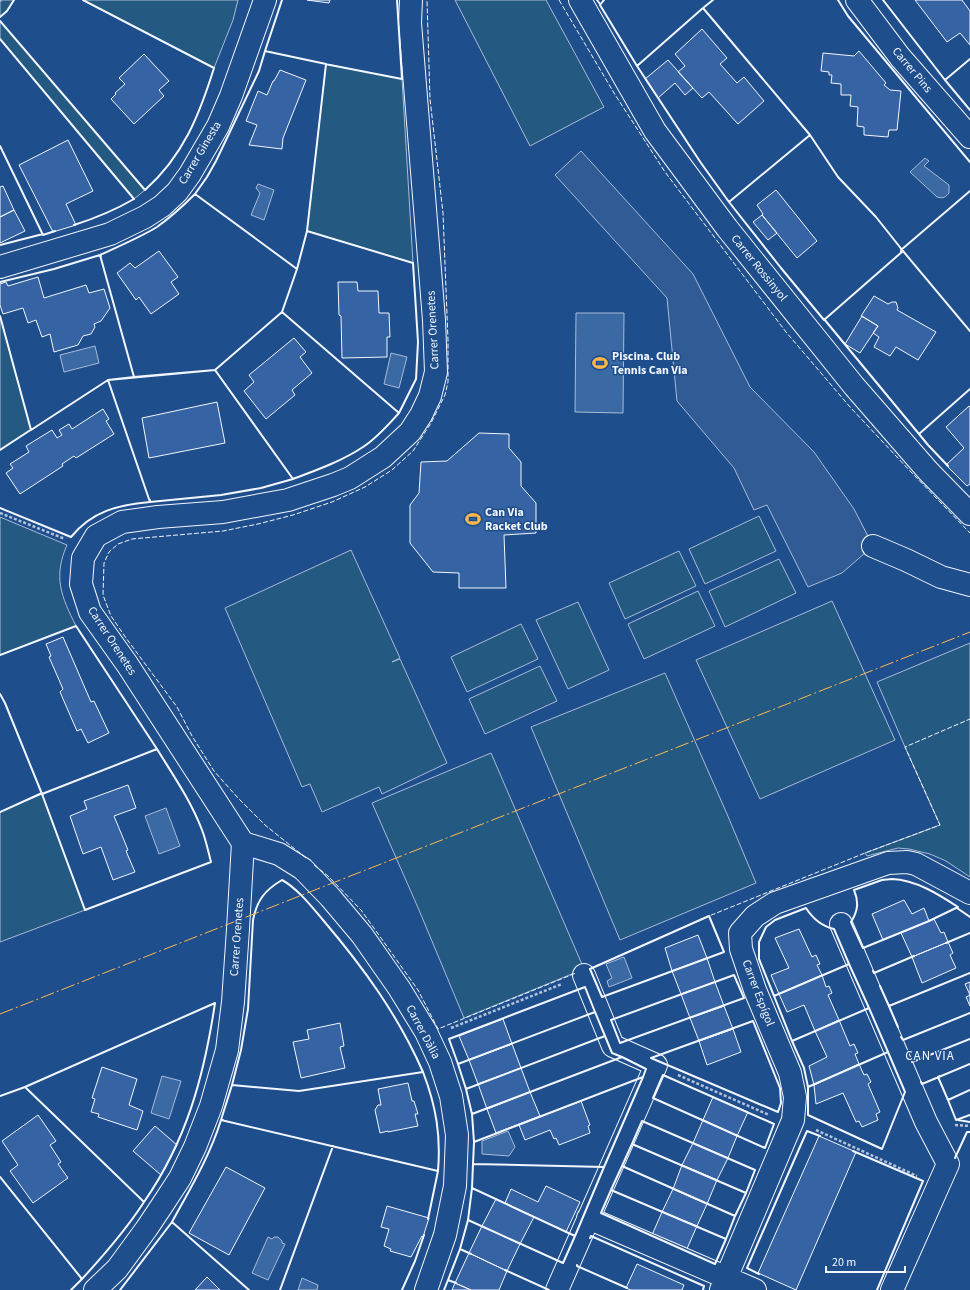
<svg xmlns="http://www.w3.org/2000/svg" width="970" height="1290" font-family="'Source Sans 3',sans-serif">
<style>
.green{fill:#245a82;stroke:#a8bbd7}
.parking{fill:#305b95;stroke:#a8bbd7}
.water{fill:#3b69a3;stroke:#a8bbd7}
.building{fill:#3563a3;stroke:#f2f6ff}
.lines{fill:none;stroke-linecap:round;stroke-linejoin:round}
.minor-casing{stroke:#f2f6ff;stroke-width:24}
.path{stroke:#b3c4dc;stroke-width:2.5;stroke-dasharray:3 2;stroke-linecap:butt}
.minor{stroke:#1f4e8c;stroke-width:22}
.fence{stroke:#f2f6ff;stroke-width:1;stroke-dasharray:5 2;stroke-linecap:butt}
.wall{stroke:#f2f6ff;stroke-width:2}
.power{stroke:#ffb74d;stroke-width:1;stroke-dasharray:14 3 2 3;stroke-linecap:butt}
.labels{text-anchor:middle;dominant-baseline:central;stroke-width:3;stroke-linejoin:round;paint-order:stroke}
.street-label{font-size:12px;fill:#f2f6ff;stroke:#1f4e8c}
.poi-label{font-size:12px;font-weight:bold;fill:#f2f6ff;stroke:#1f4e8c;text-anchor:start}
.neighbourhood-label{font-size:13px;letter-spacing:1px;fill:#f2f6ff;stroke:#1f4e8c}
</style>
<rect width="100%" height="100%" fill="#1f4e8c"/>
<path class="green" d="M0,0H14L7,11L0,17Z
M83,0H238L233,20L214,68Z
M455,0H546L604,107L530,146Z
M0,21L145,190L134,199L0,39Z
M326,64L402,79L413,263L307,231Z
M0,316L31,430L0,450Z
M759,516L776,551L705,584L689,549Z
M0,517L67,545C53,577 61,596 76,626L0,655Z
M351,550L400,658L392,662L400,659L447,763L382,794L379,787L322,812L310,784L302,787L225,608Z
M679,551L696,586L625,619L609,583Z
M779,559L796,593L725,627L709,591Z
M698,591L715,626L644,659L628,624Z
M832,601L895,740L760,799L696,660Z
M578,602L609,670L568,689L536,620Z
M521,624L538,659L467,692L451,657Z
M970,643V877L946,861L930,854L909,849L898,848L867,856L865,853L940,825L905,747L877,682Z
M540,666L557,701L485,734L469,699Z
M665,673L727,814L756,883L620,940L531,727Z
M491,753L584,969L464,1018L419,910L372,803Z
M42,794L85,910L0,942V812Z"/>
<path class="parking" d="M581,151L693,274L750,387L814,452L854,509L873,546L842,573L808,587L767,505L754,510L734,468L677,401L667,298L555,175Z"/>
<path class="water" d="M925,158L929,161L924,166L949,185V193C946,197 943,199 937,197L910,172Z
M258,184L274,190L264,220L251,215L260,193L256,188Z
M576,313H624L623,413L575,412Z
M95,346L99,363L64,372L60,355Z
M391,353L407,357L399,388L384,384Z
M166,808L180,846L159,854L145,816Z
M624,957L632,978L609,987L607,981L612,978L606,964Z
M162,1076L181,1081L169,1119L151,1113Z
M508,1131L515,1147L509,1156L482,1154V1141Z
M268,1237L272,1239L274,1237H278L282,1241V1243L285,1244L268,1280L252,1273Z
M302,1278L318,1285L317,1290H298Z"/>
<path class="building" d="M307,0H330L329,3Z
M915,0H962L970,11V45L960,33L947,42Z
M702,29L727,58L720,64L737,83L744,77L764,101L738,124L709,92L702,98L678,72L685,66L675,54Z
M859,51L886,83L884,85L890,90L901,91L897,130H889L888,137L864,135V127L857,126L858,107L850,106L851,95H841V84L831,83L832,75H829V72L821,71L823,53L854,56Z
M144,54L169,81L159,90L164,96L134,124L111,99L116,94L115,93L125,84L119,78Z
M668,60L693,88L685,95L675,83L658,98L645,79Z
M280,70L306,80L283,138L282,149L249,145L257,125L246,121L258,91L267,95L273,81H274Z
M68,140L93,191L66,204L76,225L53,232L19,165Z
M3,186L14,210L0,217V187Z
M776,190L817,241L797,258L762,215L763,214L757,205Z
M14,210L25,231L0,243V217Z
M762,215L777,233L768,240L753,222Z
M159,251L178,277L171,282L179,294L151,314L139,297L136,300L117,273L130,263L135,268Z
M38,277L44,298L86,285L89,293L104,289L110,308L101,321L94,324L95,327L91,334L83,336L78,345L54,352L50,334L42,337L36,320L28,323L23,308L3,314L0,305V284L6,282L8,286Z
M338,282H357L358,291H378L379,313H389L390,337H387V357L342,358L341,316L339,315Z
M874,296L888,304L892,302H896L898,308L897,310L936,332L918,360L896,347L890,356L874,347L879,337L873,333L878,326L861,316Z
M862,316L878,326L860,353L845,344Z
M294,338L306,352L300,357L312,373L292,390L295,395L266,419L244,391L254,382L249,375Z
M217,402L225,443L149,458L142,418Z
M969,406L970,407V484L967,486L946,465L964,448L946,427Z
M103,409L109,419L106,421L114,434L76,458L74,456L62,464L63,466L20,494L6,473L13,468L10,464L29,452L26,446L52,430L57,438L62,435L59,430L69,424L72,429Z
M479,433L509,434V448L521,462V486L536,503V533L504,535L506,588H459V573L433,572L410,543V505L419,493L421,462L447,461Z
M63,637L91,702L94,701L109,733L88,743L81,729L77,731L60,692L63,689L49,657L51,656L46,644Z
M128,785L136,808L114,816L128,850L126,851L135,872L113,880L101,847L83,854L70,816L87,809L84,801Z
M904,900L912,914L924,908L929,921L883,940L872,914Z
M934,919L941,933L944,932L948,942L912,957L901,933Z
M799,929L812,957L816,955L820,964L817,965L822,975L779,994L771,975L789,968L775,938Z
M698,935L707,958L672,971L665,948Z
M948,942L953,953L950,955L956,968L922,983L912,957Z
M707,958L715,982L681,994L672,971Z
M822,975L826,987L829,986L832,993L828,995L839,1020L815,1031L804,1005L787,1012L779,994Z
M715,982L724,1006L690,1018L681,994Z
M970,982V995L965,984Z
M970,995V1006L966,997Z
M724,1006L733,1029L699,1041L690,1018Z
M503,1019L512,1044L469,1060L459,1036Z
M839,1020L850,1046L854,1044L858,1053L855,1054L859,1064L814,1085L809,1066L827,1057L815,1031Z
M340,1023L344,1046L340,1047L345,1068L301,1078L293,1042L309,1039L307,1030Z
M733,1029L741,1052L707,1065L699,1041Z
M512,1044L521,1068L478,1084L469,1060Z
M859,1064L864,1075L867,1074L871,1082L868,1084L880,1112L876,1114L878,1120L862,1127L859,1121L856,1122L843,1093L816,1104L814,1085Z
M102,1067L137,1079L129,1105L143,1111L137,1130L98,1117L99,1114L91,1112L95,1099L92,1098Z
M521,1068L530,1092L487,1109L478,1084Z
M408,1083L412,1101H414L418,1114H415L418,1126L388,1132V1131L380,1133L375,1110L378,1105H381L378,1089Z
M530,1092L540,1116L496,1133L487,1109Z
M713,1097L748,1112L737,1136L703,1120Z
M581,1101L590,1125L588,1126L590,1133L559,1145L556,1138L554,1139L550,1130L525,1140L519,1125Z
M38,1115L56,1141L50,1145L61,1162L58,1164L68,1178L33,1203L10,1171L18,1165L2,1141Z
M703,1120L737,1136L728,1158L693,1143Z
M155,1126L177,1145L161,1175L133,1151Z
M819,1136L856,1152L796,1290L758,1273Z
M693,1143L728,1158L717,1180L682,1165Z
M682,1165L717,1180L707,1204L673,1189Z
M226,1167L265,1188L229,1255L189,1233Z
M546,1186L580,1202L566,1232L505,1203L511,1189L538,1202Z
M673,1189L707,1204L697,1226L662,1212Z
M496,1199L534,1217L520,1244L482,1226Z
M387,1206L429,1218L423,1237L422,1236L411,1257L390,1251L391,1249L384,1246L389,1229L381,1227Z
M662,1212L697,1226L686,1251L652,1235Z
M482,1226L520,1244L507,1271L469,1253Z
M469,1253L507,1271L499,1290H471L455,1283Z
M637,1264L684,1285L682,1290H631L626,1288Z
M207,1277L220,1290H195Z
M455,1283L471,1290H452Z"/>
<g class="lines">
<defs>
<path id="minor" d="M580,0L655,131L727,228L854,386L928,471L970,514
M857,0L900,57L970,137
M0,267L110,234L145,217L162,206L177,192L190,174L218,126L231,96L265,0
M873,546L906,560L941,577L970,585
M243,843L279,854L303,869L330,897L362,935L399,988L426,1032L440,1062L451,1096L457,1135L455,1186L445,1235L426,1290
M841,924L926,1122L948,1164L892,1290
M588,1218L755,1290
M95,1290L117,1269L147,1228L163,1204L180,1178L195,1147L211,1106L227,1050L233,1002L238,929L243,843L127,664L90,612L81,584L83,558L96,536L122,522L158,517L223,512L288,500L333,485L350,478L383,457L410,432L421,415L430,396L436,372L434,320L410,23L411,0
M557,1290L656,1065L613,1046L584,975
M721,1290L793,1120L795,1097L790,1073L755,990L741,949L740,933L755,916L775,903L888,863L907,862L916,864L970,893"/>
</defs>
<use href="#minor" class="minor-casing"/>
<path class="path" d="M0,1L1,0
M0,513L65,539
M451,1028L562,984
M678,1075L769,1115
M955,1125L970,1126
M816,1130L917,1176"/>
<use href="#minor" class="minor"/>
<path class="fence" d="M559,0L614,93L665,172L786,332L850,407L911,472L970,533
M306,858L265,825L238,798L214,771L192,736L177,707L126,638L111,616L103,595L104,563L109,552L118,544L132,539L223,531L258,524L293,515L332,502L365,487L392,470L413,451L431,423L445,395L448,382V340L443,213L430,99L427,0
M314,865L328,876L361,910L418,990L438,1029L576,973
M589,969L709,916L865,853L940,825L905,747L970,719"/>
<path class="wall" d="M597,0L600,4
M604,0L600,5L637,66
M838,0L848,16L970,162
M883,0L945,80L970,59
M703,8L810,135L729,202L701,163L637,66Z
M704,9L703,8L713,0
M0,17L7,11L14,0
M0,21L145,190C183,156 199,116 214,68L83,0
M0,39L134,199C115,210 96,218 74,225
M265,51L326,64L307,231L297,269L195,194L207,177L216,161L259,71Z
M266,51H265L282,0
M325,64L402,79L397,0
M945,80L970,110
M810,135L838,177L876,217L903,251L824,320L781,268L729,202Z
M0,146L43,235L55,231
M195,194L297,269L282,312L215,370L134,377L100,255C119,246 139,238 157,227C171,217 183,206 195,194Z
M307,231L413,263L418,342L416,379L399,413L282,312L297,269Z
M0,245L43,234
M901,250L970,191
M901,252L903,251L970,331
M0,282L54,269L100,255L101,256
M282,312L399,413C388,425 377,438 363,447C342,461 317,470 293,479L215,370Z
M0,316L31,430L108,380L215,370L293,479L261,488L221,495L150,502L108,380L134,377
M824,319L919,434L970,389
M920,433L919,434L928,445L948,466
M0,450L32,429
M0,508L71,537C92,511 118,505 150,502V500
M0,655L76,626L157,749L155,750
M0,694L5,703L42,794H43
M157,749C173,775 191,801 202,830C206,840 208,851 211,862L85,910L42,794Z
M0,812L42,793
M892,879C916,880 938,894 958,907L929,921L863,948L851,922C858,911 859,902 854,890L882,880Z
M806,908C813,919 821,926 834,929L849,964L774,996L759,959V942L766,927L775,920Z
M957,908L970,917
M709,916L724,952L602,997L590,969Z
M946,943L970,933
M849,964L869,1008L792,1041L774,996Z
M873,971L874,973L914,956
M734,975L744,998L620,1043L611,1020Z
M880,986L889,1006L970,973
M585,987L595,1012L458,1064L449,1039Z
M215,1003C204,1076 187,1140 144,1202L25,1087Z
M890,1006H889L898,1027
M869,1008L888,1052L808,1087L804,1068L792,1041Z
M595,1012L605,1036L466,1089L458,1064Z
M753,1021L780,1088L781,1103L778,1112L651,1058Z
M605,1036L612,1053L622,1057L472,1114L466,1089Z
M901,1037L903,1040L970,1013
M888,1052L905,1092L882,1149L808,1115V1087Z
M622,1057L646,1069L643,1077L474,1142L472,1114Z
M912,1061V1062L970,1039
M663,1075L774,1124L765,1148L653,1098Z
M940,1076L938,1077L948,1100L970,1090
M643,1077L604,1167L473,1164L474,1142Z
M921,1082L922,1084L970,1064
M299,1091L423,1072C436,1106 441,1135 438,1171L221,1120L232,1085L299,1091L423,1072C398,1015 363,967 323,920C312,907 297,888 282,880C265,890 257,900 253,920L248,1009L241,1050L232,1085L299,1091
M0,1096L25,1087
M949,1099L948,1100L956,1120L970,1115
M223,1120H221C210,1156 190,1189 172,1222L249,1290
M958,1120L970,1122
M642,1121L755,1170L746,1193L632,1144Z
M632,1144L746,1193L735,1216L622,1166Z
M853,1151L923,1181L877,1290
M955,1158L967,1132H970
M473,1164L604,1167L575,1236L472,1188Z
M622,1166L735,1216L726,1239L611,1190Z
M0,1177L82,1279C104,1255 126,1230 144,1202L143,1201
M472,1188L575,1236L563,1263L468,1220Z
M611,1190L726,1239L715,1264L601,1213Z
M428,1219L438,1171H437
M469,1220H468L460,1249L471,1254
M590,1238L591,1236L704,1286L703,1290
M577,1265V1266L627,1288
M505,1270L549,1290
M759,1274L747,1268L799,1149L807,1131L820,1136
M456,1283L448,1280L460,1249
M71,1290L82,1279H81
M120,1290L172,1222V1223
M280,1290L333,1146H332
M402,1290L415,1261L424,1235
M444,1290L448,1280H449"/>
<path class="power" d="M0,1014L970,632"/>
</g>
<defs>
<symbol id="stadium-bare" viewBox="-9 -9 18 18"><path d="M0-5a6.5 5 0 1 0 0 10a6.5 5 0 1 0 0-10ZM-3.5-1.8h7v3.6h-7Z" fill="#ffb74d" stroke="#1f4e8c" stroke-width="2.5" paint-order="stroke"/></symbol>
</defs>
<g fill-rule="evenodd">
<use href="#stadium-bare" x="589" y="352" width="22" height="22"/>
<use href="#stadium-bare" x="462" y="508" width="22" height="22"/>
</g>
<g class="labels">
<g class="street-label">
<text transform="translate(912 70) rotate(50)">Carrer Pins</text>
<text transform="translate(200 153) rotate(-59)">Carrer Ginesta</text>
<text transform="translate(759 268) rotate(51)">Carrer Rossinyol</text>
<text transform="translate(433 330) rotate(-93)">Carrer Orenetes</text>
<text transform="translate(112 641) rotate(57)">Carrer Orenetes</text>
<text transform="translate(237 937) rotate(-86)">Carrer Orenetes</text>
<text transform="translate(758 993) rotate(69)">Carrer Espígol</text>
<text transform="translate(423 1032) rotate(62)">Carrer Dàlia</text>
</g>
<g class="poi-label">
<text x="612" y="356">Piscina. Club<tspan x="612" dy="14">Tennis Can Via</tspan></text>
<text x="485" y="512">Can Via<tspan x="485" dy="14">Racket Club</tspan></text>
</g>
<g class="neighbourhood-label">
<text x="930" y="1056">CAN VIA</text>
</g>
</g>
<path d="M826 1266v6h79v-6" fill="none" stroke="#f2f6ff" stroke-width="2"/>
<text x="832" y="1266" font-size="12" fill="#f2f6ff" stroke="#1f4e8c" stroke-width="3" paint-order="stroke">20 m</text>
</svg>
